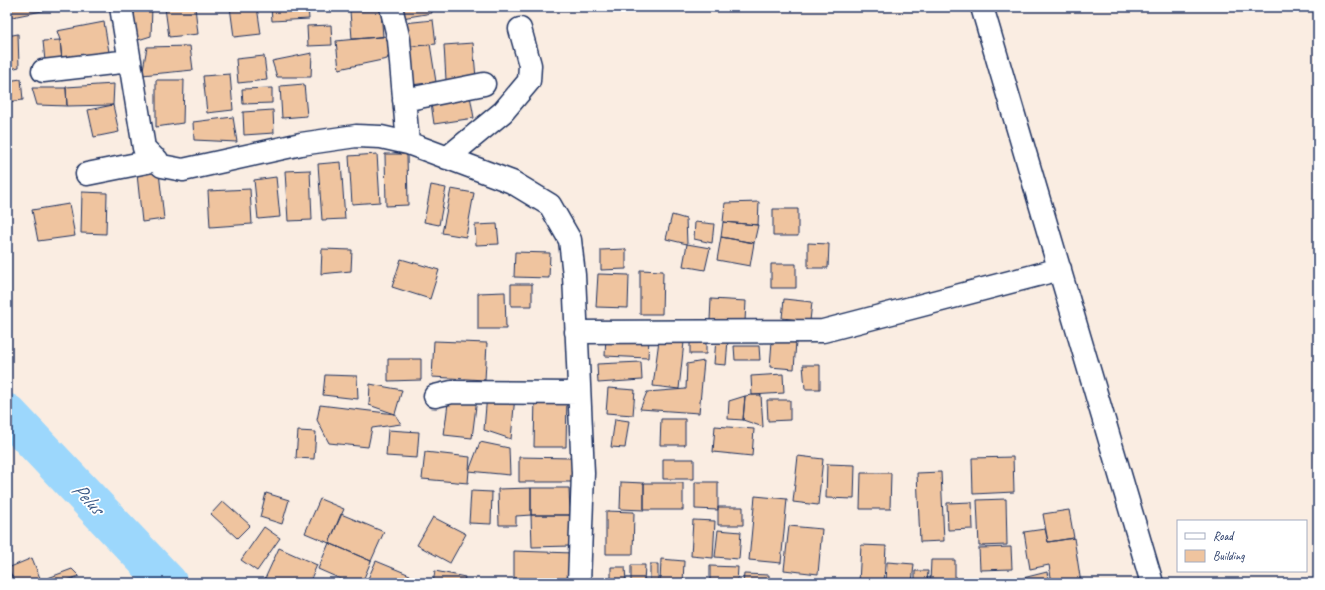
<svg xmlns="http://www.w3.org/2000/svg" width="1325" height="590" font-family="Caveat,sans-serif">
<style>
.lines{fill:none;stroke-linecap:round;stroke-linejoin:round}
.river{stroke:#9cd7fc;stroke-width:39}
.building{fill:#efc49f;stroke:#1b2f5e}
.minor-casing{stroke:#1b2f5e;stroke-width:25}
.minor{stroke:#fff;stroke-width:22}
.labels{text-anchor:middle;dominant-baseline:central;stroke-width:3.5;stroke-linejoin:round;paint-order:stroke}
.water-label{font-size:21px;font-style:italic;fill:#3b5986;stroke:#fff}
</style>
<rect width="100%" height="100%" fill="#faede2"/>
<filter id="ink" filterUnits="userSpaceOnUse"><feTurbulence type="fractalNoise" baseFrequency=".025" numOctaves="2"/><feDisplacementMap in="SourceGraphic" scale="8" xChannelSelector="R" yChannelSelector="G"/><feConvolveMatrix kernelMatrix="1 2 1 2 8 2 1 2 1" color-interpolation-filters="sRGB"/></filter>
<g filter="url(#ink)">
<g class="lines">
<path class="river" d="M7,413L168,583"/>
</g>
<path class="building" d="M7,7H47V10L7,18Z
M134,7H152L151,36L135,41Z
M176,7H195L198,34L169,37L165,8Z
M230,7H257L261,34L234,37Z
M271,7H308L309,19L272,21Z
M399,7H431L432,13L402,18Z
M381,10L383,37L352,39L350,11Z
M433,20L436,44L406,47L404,23Z
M104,22L109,52L62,60L60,40L57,31Z
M331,25L332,45L308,46L307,26Z
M18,34L19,67L7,70V36Z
M387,36L395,41L387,59L339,69L336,41Z
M60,40L62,60L45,61L43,41Z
M473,43L476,78L446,80L444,45Z
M430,44L436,82L411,85L406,47Z
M190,46L193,70L142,75L147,47Z
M312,53L311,77H277L272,61Z
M264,56L267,80L238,83L236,59Z
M230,74L233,110L207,113L203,76Z
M21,79L23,100L7,102V81Z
M156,80H184L183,123L156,127Z
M114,84L113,105L67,106L66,87Z
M304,84L307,116L282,118L280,86Z
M32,88H66L67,106L37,105Z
M272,88V103L243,104L242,89Z
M469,90L474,118L434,124L430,96Z
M113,105L119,132L94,137L88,110Z
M273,110L274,133L244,135L243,112Z
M233,117L237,142L194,140L193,122Z
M377,154L380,202L352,204L349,156Z
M385,154H407L408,205L386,206Z
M341,162L345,219L322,220L318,164Z
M310,170L312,220L288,221L285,171Z
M159,172L164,219L142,222L137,174Z
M276,177L280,217L258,219L254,180Z
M431,185L446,188L439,225L424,222Z
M250,189L252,224L210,227L208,191Z
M451,189L474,193L466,237L442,233Z
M82,192L107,193L106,234L81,233Z
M759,202L758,225L723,222L725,203Z
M69,204L75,236L38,241L32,210Z
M773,209H798V236H773Z
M672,215L686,219L687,244L666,239Z
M695,222L714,224L712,243L694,239Z
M723,222L758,225L754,243L721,237Z
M497,224L499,244L476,245L475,225Z
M721,237L754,243L750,266L717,260Z
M808,243L829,244L828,268H808Z
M687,244L710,248L705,270L683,266Z
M322,249L352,250L351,271L321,274Z
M626,249V269L601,270V250Z
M515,252L550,253L549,278L514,277Z
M401,259L439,270L430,299L392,287Z
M771,264H796V288H771Z
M640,270L663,271L662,314H640Z
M598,274L629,275L628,308L596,307Z
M511,284H532V306H511Z
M505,292L506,329H478V293Z
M711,299L746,301L745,322L710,320Z
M784,299L812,302L810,321L782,318Z
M606,335L649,337L648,358L605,356Z
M690,337H706V354H690Z
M716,339L728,340L726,365L714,364Z
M659,340L684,342L679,389L653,386Z
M434,341L487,343L485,380L432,377Z
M772,341L796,342L794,369L770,367Z
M734,346H759L760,360H735Z
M388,359H421V380L388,381Z
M704,361L699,413L640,409L647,392L686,389L687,364Z
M641,362L642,380L598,383L597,364Z
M803,365H820V389H805Z
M783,374L784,393L752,395L751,376Z
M325,375L357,376L358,399L323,395Z
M370,384L402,390L395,414L369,405Z
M608,388L635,390L633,415L606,413Z
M487,394L515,396L511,439L484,430Z
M449,395L477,398L472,438L444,435Z
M535,395L567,396L566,447H534Z
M752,395H761L763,427L743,420L745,396Z
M745,396L743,420L728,419L729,401Z
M767,400H790V420L768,421Z
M320,405L395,414L401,424L372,428L368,447L329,443L317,420Z
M615,419L629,421L625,448L611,447Z
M661,419H685V445H660Z
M715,426L754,429L752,456L713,452Z
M388,430L419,432L417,458L386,456Z
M298,431L316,432L314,459L296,458Z
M480,442L509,448L510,475L469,471Z
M425,452L470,457L468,483L422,479Z
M798,456L823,459L818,505L793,502Z
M519,457L572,458V482H519Z
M1013,457L1014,492L973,494L972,458Z
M663,459H694V479H663Z
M827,464L855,465L854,499L826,498Z
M941,472L944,541L920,542L917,473Z
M861,473H891L890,509H860Z
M621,482L644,483V510L620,509Z
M695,482H718V510L695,509Z
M644,483H683V510H644Z
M531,488V515L516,516V525H499L498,489Z
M531,488H569L570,515H531Z
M471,491L492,492L491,524L469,523Z
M266,493L289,500L282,524L260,517Z
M755,496L787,499L781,563L749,560Z
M320,499L344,509L329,543L305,533Z
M1006,499L1007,545L979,546L977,500Z
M223,501L250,525L237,538L211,514Z
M972,502L973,529L948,530L947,503Z
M718,507H743V525H718Z
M1069,510L1074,538L1048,542L1043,514Z
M606,511L634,512L633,554H606Z
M341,514L384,532L371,561L329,543Z
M531,515H570V546L532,547Z
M433,517L466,534L450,563L417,545Z
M693,520L715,521L713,558L691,556Z
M789,526L822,529L818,574L784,570Z
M264,527L280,538L257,571L241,560Z
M1045,529L1048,542L1074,538L1081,583H1052L1049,565L1030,569L1024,532Z
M718,530L741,532L739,559L715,557Z
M329,543L371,561L362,583H350L318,569Z
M861,545L886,546L884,583H859Z
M1011,547L1012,569L980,570L979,548Z
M279,548L317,565L309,583H263Z
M514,551L573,553L572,579L514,578Z
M32,558L42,583H15L8,568Z
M661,559L684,561L683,583H660Z
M931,560H955V583H930Z
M376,561L410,575L407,583H366Z
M887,562L914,564L912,583H886Z
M650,564H658V583H650Z
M631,565H645L644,583H631Z
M710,566L738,567L737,583H710Z
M611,567H625L626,583H611Z
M7,568H8L15,583H7Z
M72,569L79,576L59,583H51L48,578Z
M435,571L465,577L464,583H433Z
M915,571H928L927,583H915Z
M1047,572L1049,583H1025L1023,578Z
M744,574L769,575V583H743Z
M784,580L815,582V583H784Z"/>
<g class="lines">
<defs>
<path id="minor" d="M121,7L144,148L162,166L183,170L301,144L356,136L381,137L408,143L512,182L550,205L570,240L574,275L583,473L579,583
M391,7L399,40L408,143
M982,7L1152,583
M43,71L130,61
M404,100L484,84
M447,158L503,112L529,81L530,65L520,29
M87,174L157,160
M576,332L823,331L1060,269
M435,396L452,392L579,393"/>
</defs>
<use href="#minor" class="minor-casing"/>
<use href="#minor" class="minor"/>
</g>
</g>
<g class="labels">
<g class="water-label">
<text transform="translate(88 498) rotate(46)">Pelus</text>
</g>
</g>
<rect width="1325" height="590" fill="none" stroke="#fff" stroke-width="24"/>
<rect x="12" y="12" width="1301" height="566" fill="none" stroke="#1b2f5e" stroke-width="1.5" filter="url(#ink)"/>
<rect x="1177" y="520" width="130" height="52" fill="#ffffff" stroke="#a4acbf"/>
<rect x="1185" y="533" width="20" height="6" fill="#ffffff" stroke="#a4acbf"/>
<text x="1213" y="540" font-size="12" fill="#1b2f5e">Road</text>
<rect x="1185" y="550" width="20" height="12" fill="#efc49f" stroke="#a4acbf"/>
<text x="1213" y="560" font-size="12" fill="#1b2f5e">Building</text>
</svg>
